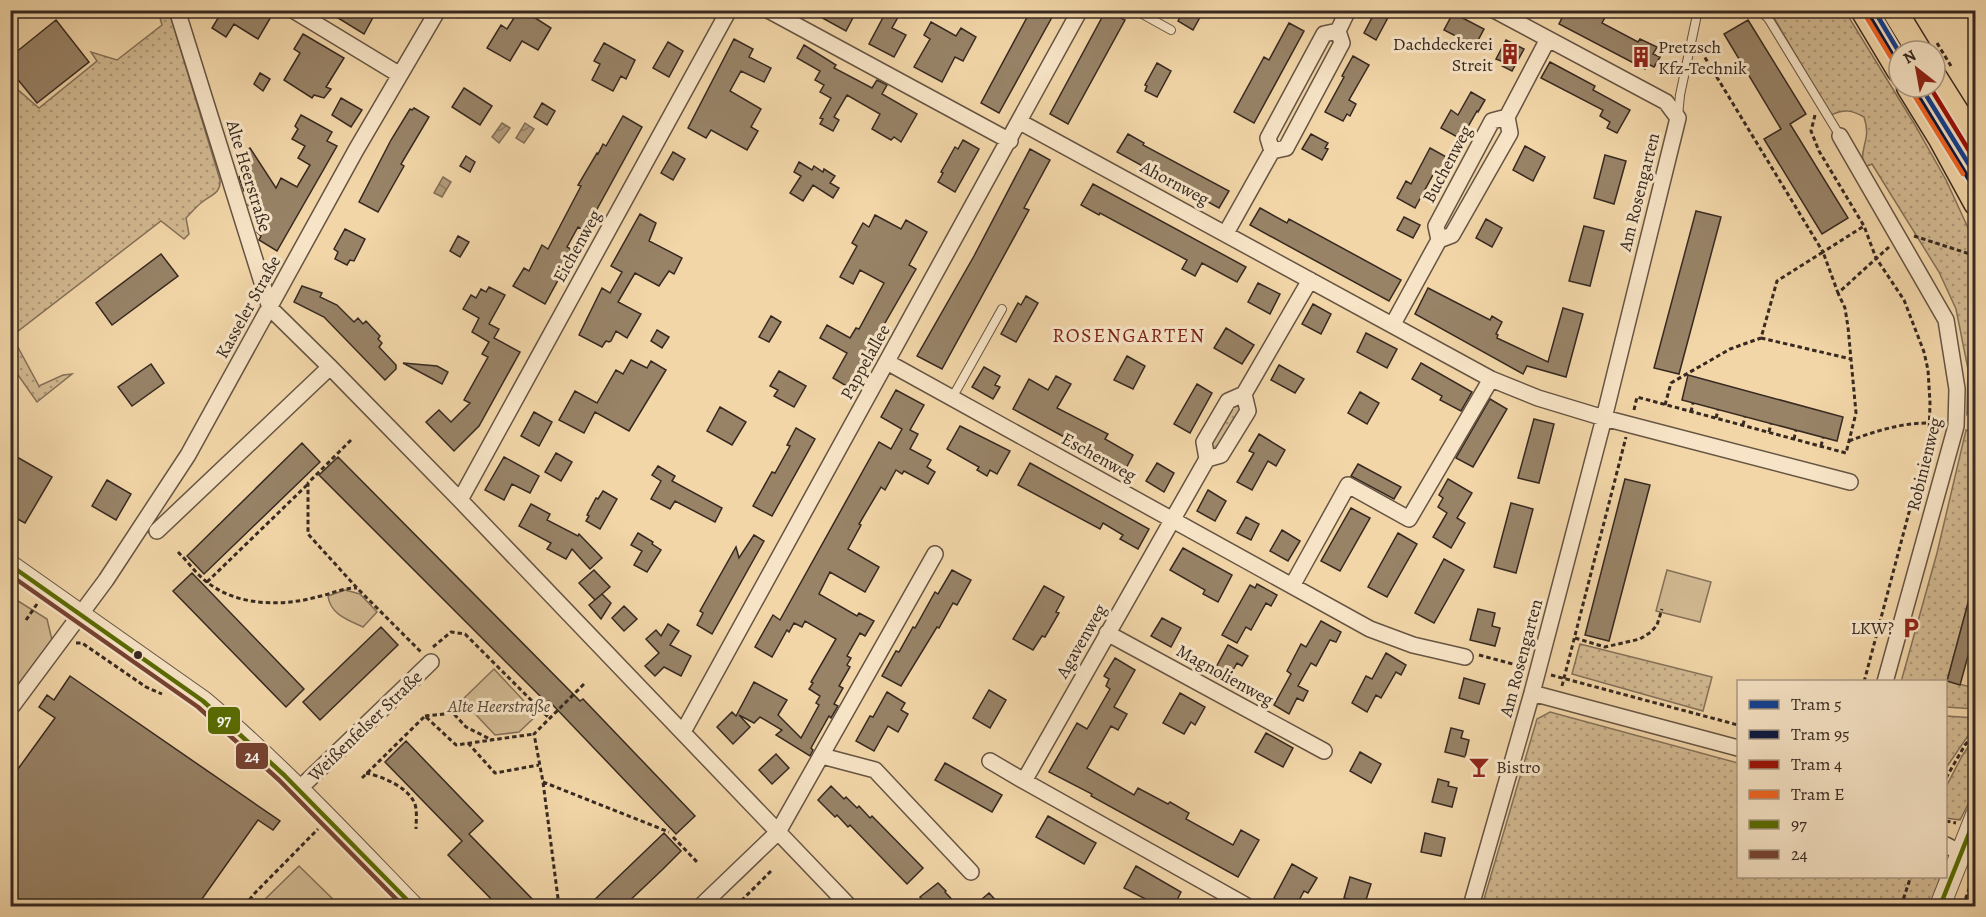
<svg xmlns="http://www.w3.org/2000/svg" width="1986" height="917" font-family="Alegreya,serif">
<style>
.grass{fill:url(#grass-dots);stroke:#847159;stroke-width:1.5}
.park{fill:#d2b991;stroke:#847159;stroke-width:1.5}
.water{fill:url(#water-waves);stroke:#816d56;stroke-width:1.5}
.building{fill:#988367;stroke:#372921;stroke-width:1.5}
.lines{fill:none;stroke-linecap:round;stroke-linejoin:round}
.service-casing{stroke:#665443;stroke-width:10}
.minor-casing{stroke:#665443;stroke-width:18}
.tertiary-casing{stroke:#665443;stroke-width:22}
.primary-casing{stroke:#372921;stroke-width:27}
.path{stroke:#372921;stroke-width:3;stroke-dasharray:4.5 3;stroke-linecap:butt}
.service{stroke:#f7e4c6;stroke-width:8}
.minor{stroke:#f7e4c6;stroke-width:15}
.tertiary{stroke:#f7e4c6;stroke-width:20}
.primary{stroke:#f2d6a8;stroke-width:24}
.bus-1-casing{stroke:#f7e4c6;stroke-width:9}
.bus-2-casing{stroke:#f7e4c6;stroke-width:9}
.bus-1{stroke:#5a6c02;stroke-width:4.5}
.bus-2{stroke:#774332;stroke-width:4.5}
.tram-1-casing{stroke:#f7e4c6;stroke-width:9}
.tram-2-casing{stroke:#f7e4c6;stroke-width:9}
.tram-3-casing{stroke:#f7e4c6;stroke-width:9}
.tram-4-casing{stroke:#f7e4c6;stroke-width:9}
.tram-1{stroke:#0f3f93;stroke-width:4.5}
.tram-2{stroke:#051541;stroke-width:4.5}
.tram-3{stroke:#9b1006;stroke-width:4.5}
.tram-4{stroke:#f26522;stroke-width:4.5}
.bus-dot{fill:#372921;stroke:#f7e4c6;stroke-width:2}
.labels{text-anchor:middle;dominant-baseline:central;stroke-width:6;stroke-linejoin:round;paint-order:stroke}
.poi-label{font-size:18px;fill:#372921;stroke:#f7e4c6;text-anchor:end}
.street-label{font-size:18px;fill:#372921;stroke:#f7e4c6}
.park-label{font-size:18px;font-style:italic;fill:#564637;stroke:#f7e4c6}
.neighbourhood-label{font-size:20px;letter-spacing:1.5px;fill:#7a1f14;stroke:#f7e4c6}
.line-badge{stroke:#f7e4c6;stroke-width:2}
.badge-label{font-size:16px;text-anchor:middle;font-weight:bold;fill:#fff}
</style>
<defs>
<pattern id="grass-dots" width="8" height="8" patternUnits="userSpaceOnUse" patternTransform="scale(1.5)"><rect width="8" height="8" fill="#d2b991"/><path d="M2 2h.1M6 6h.1" fill="none" stroke="#ab9676" stroke-width="1.8" stroke-linecap="round"/></pattern>
<pattern id="water-waves" width="16" height="10" patternUnits="userSpaceOnUse" patternTransform="scale(1.5)"><rect width="16" height="10" fill="#b29b7a"/><path d="M0 5q4-4 8 0t8 0" fill="none" stroke="#927e64"/></pattern>
</defs>
<rect width="100%" height="100%" fill="#f2d6a8"/>
<filter id="stains"><feTurbulence type="fractalNoise" baseFrequency=".00333" numOctaves="4"/><feColorMatrix values="0 0 0 0 .2 0 0 0 0 .09 0 0 0 0 .02 0 0 0 .5 -.17"/></filter>
<radialGradient id="worn" r=".72"><stop offset=".6" stop-color="#630" stop-opacity="0"/><stop offset="1" stop-color="#630" stop-opacity=".3"/></radialGradient>
<path class="grass" d="M158,11H169L220,180C221,194 210,195 201,203C196,207 191,213 186,218L189,234L184,239L161,221L17,332L14,340L39,386L63,375L72,374L37,402L11,365L10,83L39,108L97,61L91,52L117,60L162,25Z
M1770,11H1845L1915,125L1946,180L1975,243L1976,402L1967,414L1968,369L1956,309L1939,272L1872,164L1863,168C1859,145 1872,141 1864,117C1852,110 1844,109 1831,115Z
M1237,403L1240,405L1241,409L1215,451L1210,448V443L1233,405Z
M1966,430L1975,433V597L1970,596L1947,681L1975,688V709L1946,707V682H1901L1937,553Z
M1580,644L1712,677L1703,711L1572,674Z
M1550,712L1738,763V876L1940,877L1933,906H1482L1537,719Z
M1946,716L1975,718L1976,724L1946,768Z
M1975,737V791L1960,820L1946,818V787L1962,756Z"/>
<path class="park" d="M1667,570L1711,582L1700,622L1656,611Z
M345,590L360,594L377,612L363,627C348,620 330,614 328,596Z
M10,596L47,619L53,644L10,700Z
M494,669L537,715L519,732L495,735L462,700Z
M299,866L340,906H258Z"/>
<path class="water" d="M502,123L510,128L499,143L492,137Z
M525,123L534,129L524,143L516,138Z
M443,177L451,182L442,197L434,193Z"/>
<path class="building" d="M223,10H275L258,39L234,24L226,37L212,28Z
M325,10H377L364,34Z
M519,10H523L551,28L538,50L522,41L510,61L487,48L501,25L507,29Z
M808,10H857L846,31Z
M887,10H902L892,28L906,35L894,57L869,44Z
M1031,10H1056L999,113L981,103Z
M1106,10L1125,20L1068,124L1050,114Z
M1184,10H1204L1193,30L1178,21Z
M1376,10H1392L1376,40L1364,33Z
M1566,10L1580,17L1584,10H1609L1602,23L1638,42L1640,39L1657,47L1653,54L1660,57L1654,67L1648,64L1645,69L1559,24Z
M1453,13L1484,29L1475,46L1444,30Z
M56,20L89,62L37,103L10,70V57Z
M1748,20L1806,114L1790,124L1848,218L1822,234L1764,139L1781,129L1724,34Z
M931,22L956,36L961,28L976,37L963,61L955,57L942,82L914,67L930,39L924,35Z
M1289,23L1304,31L1254,123L1234,112L1264,57L1269,60Z
M303,34L344,58L326,87L331,89L324,98L314,95L312,98L284,80L300,53L294,49Z
M734,39L753,49L749,57L771,68L764,82L741,71L730,91L761,109L751,127L758,131L747,150L711,130L706,138L688,128Z
M1506,40L1524,49L1512,71L1502,66L1504,62L1496,59Z
M668,42L683,51L669,77L653,68Z
M604,43L635,60L626,79L621,76L613,91L592,80L600,64L594,61Z
M804,45L836,65L834,68L872,88L877,80L887,85L882,94L917,114L901,142L894,137L891,140L872,129L880,114L847,95L834,117L839,120L833,131L820,124L823,119L820,118L831,98L820,92L824,85L815,80L820,71L797,58Z
M1353,56L1369,65L1349,100L1356,104L1350,116L1347,114L1343,121L1325,112L1344,77L1342,76Z
M1550,62L1595,86L1593,90L1630,110L1617,133L1607,128L1610,122L1600,116L1603,110L1541,78Z
M1157,63L1171,71L1157,97L1145,91L1147,86L1145,85Z
M260,73L270,79L263,91L254,84Z
M464,88L492,106L480,125L452,107Z
M1471,92L1485,100L1478,112L1477,111L1461,139L1441,128L1451,110L1458,115Z
M341,98L362,110L351,127L332,115Z
M542,103L555,111L547,125L534,117Z
M414,108L429,117L401,164L404,166L378,212L359,202L391,140L410,109L412,110Z
M301,115L332,132L327,141L337,146L277,251L259,240L261,236L257,232L266,216L248,205L255,191H244L239,177L246,172L236,157L250,148L276,188L281,178L297,187L310,165L298,158L305,146L292,139L298,129L295,126Z
M623,116L642,127L585,231L578,227L567,247L574,251L545,304L513,286L524,268L529,271L542,245L548,249L581,186L578,185L597,153L598,154L603,144L606,146Z
M1128,134L1144,143L1143,145L1229,191L1219,208L1117,152Z
M1311,134L1328,143L1325,148L1328,149L1322,160L1302,149Z
M963,140L979,149L955,192L938,182L943,173L941,172L955,147L958,149Z
M1525,146L1545,157L1533,181L1513,170Z
M1430,148L1450,159L1441,176L1434,173L1415,208L1397,198L1406,181L1411,184Z
M1030,149L1050,160L1024,208L1029,210L942,369L917,356L974,256Z
M673,152L685,159L673,180L661,173Z
M1605,155L1626,161L1614,204L1594,198Z
M466,156L475,162L470,172L460,166Z
M799,162L812,170L814,166L823,172L824,169L835,176L830,183L839,188L833,198L813,185L803,201L790,193L801,176L794,172Z
M1093,184L1246,267L1237,282L1202,263L1195,276L1182,269L1187,260L1100,213L1099,215L1081,205Z
M1260,208L1287,223L1289,219L1401,280L1389,301L1250,225Z
M1696,211L1721,217L1679,374L1654,368Z
M640,214L656,223L649,241L682,258L674,274L669,271L659,286L635,273L618,302L641,314L627,338L616,331L611,341L609,342L606,341L602,347L579,335L602,288L610,293L622,272L611,266Z
M875,215L901,229L906,220L927,232L909,265L916,269L848,387L833,378L847,353L820,338L827,325L850,338L856,328L859,329L884,283L860,270L853,284L840,277L857,246L852,243L863,223L869,227Z
M1404,217L1420,225L1413,238L1397,230Z
M1486,219L1502,228L1492,247L1476,238Z
M1584,226L1604,231L1590,286L1569,281Z
M345,229L365,239L354,261L350,260L347,265L335,259L338,252L334,249Z
M458,236L469,242L460,257L450,251Z
M161,254L178,276L112,325L96,303Z
M1258,283L1280,294L1270,314L1248,302Z
M302,286L322,293L320,297L337,305L354,322L358,318L363,324L366,321L380,336L378,339L382,343L379,347L396,365V369L385,380L324,317L294,302Z
M489,287L505,295L489,324L499,329L494,338L520,352L479,426L454,451L426,422L439,410L451,422L470,403L464,400L488,357L482,354L489,342L472,332L479,318L463,309L471,295L476,298L481,289L486,292Z
M1428,288L1490,320L1492,316L1502,322L1496,334L1498,335L1497,338L1548,362L1563,308L1583,314L1566,377L1527,366L1523,374L1415,314Z
M1026,296L1038,303L1016,342L1001,334L1018,303L1021,305Z
M1313,304L1331,314L1321,334L1302,324Z
M771,316L781,322L769,342L759,337Z
M1226,328L1254,345L1242,364L1214,348Z
M657,330L669,337L662,348L651,341Z
M1366,333L1397,349L1387,368L1357,352Z
M1127,356L1145,366L1133,389L1114,380Z
M631,360L647,368L651,361L666,370L629,431L595,412L584,433L559,420L575,391L597,403L616,370L623,374Z
M403,363L437,366L448,372L442,384Z
M1421,363L1472,392L1461,411L1440,400L1442,396L1412,379Z
M151,364L164,383L132,406L118,387Z
M1279,365L1304,379L1295,393L1271,380Z
M984,367L1000,376L995,385L1000,387L993,399L972,387Z
M779,371L806,386L794,407L774,396L778,390L770,386Z
M1688,375L1843,417L1837,441L1682,400Z
M1056,376L1071,384L1057,408L1108,434L1105,439L1133,455L1125,470L1096,455L1095,456L1077,444L1013,409L1029,379L1048,390Z
M1197,384L1212,393L1190,433L1174,424Z
M896,390L924,405L910,430L918,434L910,449L931,460L927,467L935,472L928,484L904,471L902,474L896,470L885,490L881,487L859,524L861,525L848,549L879,567L865,592L830,572L819,594L857,616L859,613L874,621L865,636L860,633L847,656L851,658L847,665L850,667L839,686L843,688L834,704L838,706L831,718L829,716L811,748L813,750L810,756L776,735L782,730L760,717L754,723L739,715L750,727L733,744L717,727L732,712L736,716L754,682L787,700L778,715L801,738L819,705L816,703L820,696L809,689L813,683L811,682L836,639L805,621L802,627L794,623L789,632L787,630L772,657L755,647L773,615L780,620L879,442L891,449L902,429L881,417Z
M1360,392L1379,403L1367,424L1348,413Z
M1490,399L1507,409L1473,467L1456,458Z
M720,407L746,422L732,445L707,431Z
M534,412L552,422L539,446L521,436Z
M1534,419L1554,424L1539,483L1518,478Z
M960,426L1010,451L997,474L990,470L987,476L977,470L979,467L947,449Z
M796,428L815,439L772,516L753,506L772,472L775,473L790,446L787,445Z
M1259,434L1285,450L1276,466L1268,461L1252,490L1237,482L1254,453L1249,451Z
M302,443L320,462L204,574L187,556Z
M10,453L52,477L25,523L10,515Z
M556,453L572,462L561,481L545,472Z
M338,457L580,701L583,699L695,816L676,834L549,701L547,703L319,475Z
M504,457L539,476L530,493L512,484L504,500L485,490Z
M1030,463L1149,529L1138,549L1120,539L1123,535L1103,523L1100,529L1018,485Z
M1157,463L1174,473L1164,492L1146,481Z
M1358,464L1401,487L1394,499L1351,476Z
M658,466L675,476L672,481L722,508L715,522L675,501L670,509L651,499L661,481L652,475Z
M1448,479L1472,493L1457,518L1465,523L1451,548L1433,537L1447,513L1438,507L1443,498L1439,495Z
M1625,479L1650,485L1609,641L1585,635Z
M107,480L131,494L116,520L92,506Z
M1208,490L1226,501L1215,521L1197,511Z
M603,491L617,499L600,529L586,521L589,516L587,515L596,498L598,499Z
M1511,503L1533,509L1516,573L1494,567Z
M531,504L550,514L547,520L578,536L579,534L602,558L590,569L572,549L566,559L547,549L551,543L519,526Z
M1351,508L1370,518L1340,571L1321,561Z
M1246,517L1259,524L1251,540L1237,533Z
M1282,530L1300,541L1288,561L1270,551Z
M638,533L653,542L652,544L661,550L647,572L634,565L642,551L631,545Z
M1398,533L1417,544L1387,597L1368,587Z
M754,535L764,541L712,634L697,625L703,613L700,611L736,547L739,558Z
M1183,548L1232,575L1218,602L1203,594L1205,590L1170,570Z
M1444,559L1464,570L1434,623L1415,613Z
M594,570L610,587L595,600L579,583Z
M952,570L971,580L957,605L953,603L939,628L937,627L901,686L882,676L896,651L899,652L913,627L915,628L935,592L938,594Z
M192,573L304,689L286,707L173,591Z
M1257,584L1277,595L1271,606L1266,603L1251,630L1246,627L1237,643L1222,635L1250,585L1255,588Z
M1044,586L1064,597L1056,612L1059,613L1045,637L1042,636L1033,650L1013,639Z
M1972,588L1976,589V627L1960,685L1947,681Z
M602,594L611,603L601,619L589,605Z
M624,606L637,619L624,631L612,618Z
M1478,609L1495,613L1492,626L1500,628L1495,646L1470,640Z
M1162,618L1181,628L1171,647L1151,636Z
M1321,621L1341,632L1336,642L1330,640L1316,666L1311,663L1298,686L1308,691L1303,701L1297,698L1289,714L1274,705L1291,674L1287,671L1301,644L1306,647Z
M668,624L679,631L670,645L691,656L681,676L664,667L655,676L645,666L659,653L646,639L656,630L661,636Z
M381,627L398,645L320,720L303,702Z
M1228,645L1248,656L1242,666L1237,663L1228,679L1214,671Z
M1386,653L1406,665L1401,675L1396,672L1381,698L1376,695L1367,712L1352,703L1366,676L1372,679Z
M1115,658L1135,670L1114,707L1127,714L1118,730L1111,726L1087,768L1134,795L1138,788L1168,804L1170,802L1189,813L1186,819L1233,845L1241,830L1259,840L1238,877L1091,796L1092,794L1049,772L1077,723L1087,729L1110,689L1106,686L1109,679L1104,676Z
M70,676L280,821L273,830L258,820L197,906H10V780L55,718L39,707L47,695L54,700Z
M1464,678L1485,684L1479,704L1459,698Z
M989,690L1006,700L990,728L973,718Z
M887,692L905,703L901,710L908,714L898,732L888,726L874,751L856,741L870,716L873,717Z
M1180,693L1205,707L1195,725L1191,722L1184,734L1163,723Z
M1451,728L1463,731L1461,738L1469,740L1465,757L1445,752Z
M1266,733L1293,748L1283,767L1255,752Z
M406,741L483,821L469,834L539,906H498L448,855L462,841L385,762Z
M1360,752L1381,764L1371,783L1350,771Z
M776,754L789,768L772,784L759,770Z
M945,763L1002,795L992,812L935,780Z
M1438,779L1449,782L1448,786L1457,788L1452,807L1432,802Z
M831,786L844,799L846,797L857,808L859,806L870,818L872,816L923,868L907,884L850,825L848,827L837,815L835,817L818,800Z
M1048,816L1096,843L1084,864L1036,837Z
M664,833L681,851L662,870L624,906H588Z
M1425,833L1445,838L1441,856L1421,852Z
M1292,864L1317,878L1308,893L1304,891L1296,906H1290L1274,898Z
M1136,866L1181,892L1174,906H1159L1124,888Z
M1350,877L1371,884L1365,903L1344,898Z
M938,883L946,891L945,892L958,906H929L920,897Z
M989,893L1001,906H974Z"/>
<g class="lines">
<defs>
<path id="service" d="M1135,10L1171,30
M1759,10L1768,18L1840,136
M1678,116L1680,95L1698,10
M952,398L1002,309"/>
<path id="minor" d="M177,10L270,308L330,367L460,500L849,906
M293,10L400,75
M768,10L1010,141
M1020,122L1491,379L1538,398L1604,418L1850,482
M1840,136L1946,320L1957,389L1956,426L1885,682
M1272,151L1268,138L1324,34L1338,31
M1226,233L1272,151L1286,148L1342,43L1338,31L1348,10
M1439,240L1436,226L1492,121L1507,117
M1393,324L1439,240L1452,235L1510,133L1507,117L1548,39
M887,362L1370,629L1413,645L1465,657
M1207,459L1204,442L1228,401L1244,394
M460,500L729,10
M157,531L330,367
M1292,586L1348,485L1409,519L1491,379
M1107,633L1324,751
M1532,693L1738,748
M10,709L106,580L188,455L356,150L438,10
M683,732L1080,10
M822,756L875,770L971,872
M990,761L1024,781
M299,789L431,662
M1946,845L1961,853
M701,906L778,832L935,554
M1247,906L1024,781L1207,459L1221,455L1248,411L1244,394L1310,280
M1471,906L1532,693L1604,418L1678,118L1666,102L1494,10"/>
<path id="tertiary" d="M10,565L203,701C278,764 345,836 413,906
M1940,906L1976,815"/>
<path id="primary" d="M1863,10L1899,70
M1894,10L1919,51
M1935,78L1976,143
M1909,87L1941,139L1976,203"/>
</defs>
<use href="#service" class="service-casing"/>
<use href="#minor" class="minor-casing"/>
<use href="#tertiary" class="tertiary-casing"/>
<use href="#primary" class="primary-casing"/>
<path class="path" d="M1937,43L1951,66
M1701,51L1823,252L1864,226
M1815,115L1811,131L1819,151L1864,226L1876,258L1904,300L1924,352L1928,370L1930,403L1929,437L1864,682
M1970,220L1976,231
M1914,236L1976,256
M1761,338L1851,359
M1665,405L1671,383L1730,349L1761,338L1777,281L1823,252L1838,293
M1634,410L1637,397L1846,453L1856,413L1848,327L1845,308L1838,293L1889,247
M1691,412L1693,403
M1971,414L1976,406
M1716,418L1718,410
M1743,425L1745,417
M1769,432L1771,424
M1794,439L1796,430
M351,440L308,483V534L357,588L421,652
M1849,441C1878,430 1910,420 1941,424
M1821,446L1823,438
M178,552C189,563 200,579 214,587C243,606 284,606 317,597C331,594 342,588 357,588
M207,582L307,485
M26,620L37,604
M1575,638L1605,647L1640,639L1651,632L1657,625L1662,609
M76,643H82L146,687L162,694
M433,647L451,632L465,634L549,718
M1479,655L1524,667
M1551,675L1738,725
M1562,686L1626,437
M425,716L453,713L466,727L492,740
M468,743L495,773L539,765
M366,773C381,776 405,786 413,800C418,807 416,821 416,829
M362,778L425,716L456,745L534,734
M1946,778L1965,745L1976,732
M543,782L669,832
M1946,821L1956,823
M673,837L697,862
M245,906L253,895L318,829
M559,906L543,782L534,734L585,683
M736,906L771,871
M795,906L800,901
M1901,906L1911,876
M1963,906L1976,869"/>
<use href="#service" class="service"/>
<use href="#minor" class="minor"/>
<use href="#tertiary" class="tertiary"/>
<use href="#primary" class="primary"/>
<defs>
<path id="bus-1" d="M10,565L203,701L284,775L413,906
M1940,906L1976,816"/>
<path id="bus-2" d="M10,575L198,707L279,780L403,906"/>
</defs>
<use href="#bus-1" class="bus-1-casing"/>
<use href="#bus-2" class="bus-2-casing"/>
<use href="#bus-1" class="bus-1"/>
<use href="#bus-2" class="bus-2"/>
<defs>
<path id="tram-1" d="M1874,10L1899,52
M1921,87L1976,176"/>
<path id="tram-2" d="M1868,14L1893,56
M1915,91L1970,181"/>
<path id="tram-3" d="M1930,87L1976,162"/>
<path id="tram-4" d="M1867,18L1892,59
M1914,95L1963,174"/>
</defs>
<use href="#tram-1" class="tram-1-casing"/>
<use href="#tram-2" class="tram-2-casing"/>
<use href="#tram-3" class="tram-3-casing"/>
<use href="#tram-4" class="tram-4-casing"/>
<use href="#tram-1" class="tram-1"/>
<use href="#tram-2" class="tram-2"/>
<use href="#tram-3" class="tram-3"/>
<use href="#tram-4" class="tram-4"/>
</g>
<defs>
<symbol id="building-bare" viewBox="-9 -9 18 18"><path d="M-4-6H4V6H1V3H-1V6H-4ZM-2.5-4.3h1.7v1.8h-1.7ZM.8-4.3h1.7v1.8H.8ZM-2.5-1h1.7V.8h-1.7ZM.8-1h1.7V.8H.8Z" fill="#8f2418" stroke="#f7e4c6" stroke-width="2.5" paint-order="stroke"/></symbol>
<symbol id="parking-bare" viewBox="-9 -9 18 18"><path d="M-3.5-5.5H1a3.5 3.5 0 0 1 0 7H-1V5.5H-3.5ZM-1-3.4V-.6H.8a1.4 1.4 0 0 0 0-2.8Z" fill="#8f2418" stroke="#f7e4c6" stroke-width="2.5" paint-order="stroke"/></symbol>
<symbol id="bar-bare" viewBox="-9 -9 18 18"><path d="M-6-5H6L.8 .8V4.5H3.5V6h-7V4.5H-.8V.8Z" fill="#8f2418" stroke="#f7e4c6" stroke-width="2.5" paint-order="stroke"/></symbol>
</defs>
<g fill-rule="evenodd">
<use href="#building-bare" x="1495" y="39" width="30" height="30"/>
<use href="#building-bare" x="1626" y="42" width="30" height="30"/>
<use href="#parking-bare" x="1896" y="613" width="30" height="30"/>
<use href="#bar-bare" x="1464" y="752" width="30" height="30"/>
</g>
<circle class="bus-dot" cx="138" cy="655" r="5"/>
<g class="labels">
<g class="poi-label">
<text x="1493" y="44">Dachdeckerei<tspan x="1493" dy="21">Streit</tspan></text>
<text x="1658" y="47" text-anchor="start">Pretzsch<tspan x="1658" dy="21">Kfz-Technik</tspan></text>
<text x="1894" y="628">LKW?</text>
<text x="1496" y="767" text-anchor="start">Bistro</text>
</g>
<g class="street-label">
<text transform="translate(1447 164) rotate(-62)">Buchenweg</text>
<text transform="translate(249 176) rotate(73)">Alte Heerstraße</text>
<text transform="translate(1175 183) rotate(28)">Ahornweg</text>
<text transform="translate(1639 192) rotate(-76)">Am Rosengarten</text>
<text transform="translate(577 246) rotate(-61)">Eichenweg</text>
<text transform="translate(248 307) rotate(-61)">Kasseler Straße</text>
<text transform="translate(865 362) rotate(-61)">Pappelallee</text>
<text transform="translate(1099 457) rotate(29)">Eschenweg</text>
<text transform="translate(1924 464) rotate(-76)">Robinienweg</text>
<text transform="translate(1081 641) rotate(-60)">Agavenweg</text>
<text transform="translate(1521 658) rotate(-75)">Am Rosengarten</text>
<text transform="translate(1225 675) rotate(29)">Magnolienweg</text>
<text transform="translate(365 726) rotate(-44)">Weißenfelser Straße</text>
</g>
<g class="park-label">
<text x="499" y="706">Alte Heerstraße</text>
</g>
<g class="neighbourhood-label">
<text x="1129" y="335">ROSENGARTEN</text>
</g>
</g>
<g class="line-badge">
<rect x="207" y="706" width="34" height="29" rx="6" fill="#5a6c02"/>
<rect x="235" y="742" width="34" height="28" rx="6" fill="#774332"/>
</g>
<g class="badge-label">
<text x="224" y="726">97</text>
<text x="252" y="762">24</text>
</g>
<rect width="1986" height="917" fill="none" stroke="#f2d6a8" stroke-width="36"/>
<rect x="12" y="12" width="1962" height="893" fill="none" stroke="#372921" stroke-width="3"/>
<rect x="18" y="18" width="1950" height="881" fill="none" stroke="#372921" stroke-width="1.5"/>
<rect x="1737" y="680" width="210" height="198" fill="#f7e4c6" stroke="#aa9984" stroke-width="1.5"/>
<rect x="1749" y="700" width="30" height="9" fill="#0f3f93" stroke="#aa9984" stroke-width="1.5"/>
<text x="1791" y="710" font-size="18" fill="#372921">Tram 5</text>
<rect x="1749" y="730" width="30" height="9" fill="#051541" stroke="#aa9984" stroke-width="1.5"/>
<text x="1791" y="740" font-size="18" fill="#372921">Tram 95</text>
<rect x="1749" y="760" width="30" height="9" fill="#9b1006" stroke="#aa9984" stroke-width="1.5"/>
<text x="1791" y="770" font-size="18" fill="#372921">Tram 4</text>
<rect x="1749" y="790" width="30" height="9" fill="#f26522" stroke="#aa9984" stroke-width="1.5"/>
<text x="1791" y="800" font-size="18" fill="#372921">Tram E</text>
<rect x="1749" y="820" width="30" height="9" fill="#5a6c02" stroke="#aa9984" stroke-width="1.5"/>
<text x="1791" y="830" font-size="18" fill="#372921">97</text>
<rect x="1749" y="850" width="30" height="9" fill="#774332" stroke="#aa9984" stroke-width="1.5"/>
<text x="1791" y="860" font-size="18" fill="#372921">24</text>
<g transform="translate(1917 69) rotate(329)"><circle r="28" fill="#f7e4c6" stroke="#aa9984" stroke-width="1.5"/>
<path d="M0-4.5L10 22L0 15L-10 22Z" fill="#8f2418"/>
<text y="-9" font-size="16" font-weight="bold" text-anchor="middle" fill="#372921">N</text>
</g>
<rect width="100%" height="100%" filter="url(#stains)"/>
<rect width="100%" height="100%" fill="url(#worn)"/>
</svg>
